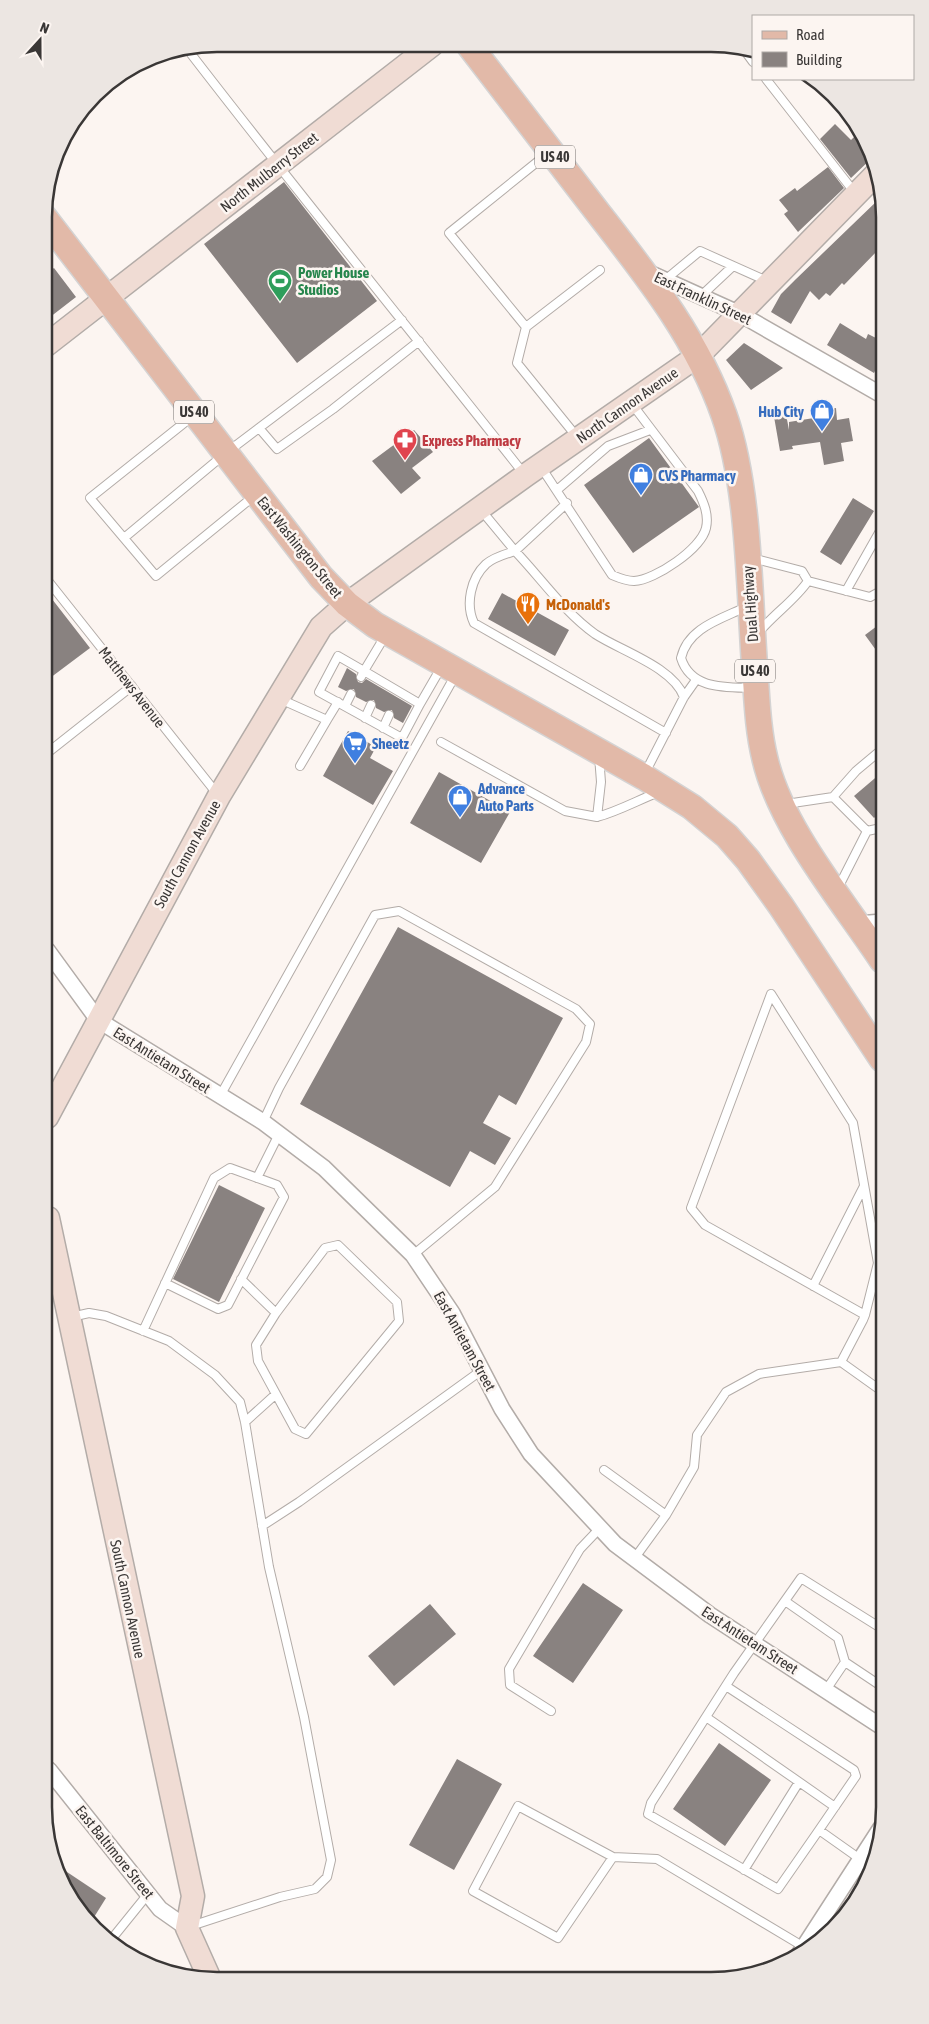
<svg xmlns="http://www.w3.org/2000/svg" width="929" height="2024" font-family="'Asap Condensed',sans-serif">
<style>
.building{fill:#898280}
.lines{fill:none;stroke-linecap:round;stroke-linejoin:round}
.lane-casing{stroke:#b3aca8;stroke-width:10}
.street-casing{stroke:#b3aca8;stroke-width:18}
.secondary-casing{stroke:#b3aca8;stroke-width:25}
.primary-casing{stroke:#d4d3d3;stroke-width:28}
.lane{stroke:#fff;stroke-width:8}
.street{stroke:#fff;stroke-width:15}
.secondary{stroke:#f0dcd4;stroke-width:22}
.primary{stroke:#e2b9a8;stroke-width:25}
.labels{text-anchor:middle;dominant-baseline:central;stroke-width:5;stroke-linejoin:round;paint-order:stroke}
.shield{fill:#fcf5f1;stroke:#74706e;stroke-width:1}
.shield-label{font-size:14px;font-weight:bold;fill:#3a3736}
.street-label{font-size:15px;fill:#3a3736;stroke:#fcf5f1}
.leisure-label{font-size:15px;font-weight:bold;fill:#27864d;stroke:#fcf5f1;text-anchor:start}
.shop-label{font-size:15px;font-weight:bold;fill:#366cbe;stroke:#fcf5f1;text-anchor:start}
.health-label{font-size:15px;font-weight:bold;fill:#be3a42;stroke:#fcf5f1;text-anchor:start}
.food-label{font-size:15px;font-weight:bold;fill:#c56008;stroke:#fcf5f1;text-anchor:start}
.rim{fill:none;stroke:#3a3736;stroke-width:2.5}
</style>
<rect width="100%" height="100%" fill="#fcf5f1"/>
<path class="building" d="M835,124L851,140L861,130L873,157L851,178L820,139Z
M828,167L844,188L798,232L784,214L788,211L779,200L795,188L797,191Z
M284,182L377,301L297,363L204,244Z
M879,199L880,248L844,285L842,283L830,296L826,293L819,300L810,291L791,324L771,312L781,294L795,280Z
M54,268L76,297L45,321L44,275Z
M840,323L866,339L868,334L880,340V371L876,369L874,373L827,345Z
M744,343L783,368L751,390L726,360Z
M836,408L837,420L849,418L853,441L841,443L844,461L824,465L820,442L792,446L793,449L780,451L773,411L785,409L789,430V422L814,418V412Z
M414,430L433,452L412,468L421,478L401,494L372,461Z
M649,438L699,507L633,553L584,485Z
M853,498L874,511L841,565L820,552Z
M45,590L90,648L46,681V638Z
M502,593L569,630L555,656L488,619Z
M881,623V657L865,635Z
M347,668L356,674L358,682L362,683L366,679L412,706L403,723L394,718L392,710L384,712L376,708L374,700L366,702L356,697L354,689L346,691L338,687Z
M348,731L376,747L370,758L393,771L373,805L323,776Z
M439,772L510,812L481,863L410,823Z
M881,773V811L874,818L854,796Z
M398,927L563,1018L516,1105L499,1095L483,1123L511,1138L495,1165L470,1151L450,1187L300,1104Z
M219,1185L265,1208L219,1302L173,1279Z
M583,1583L623,1610L573,1683L533,1656Z
M430,1604L456,1634L394,1686L368,1656Z
M719,1743L771,1780L725,1846L673,1809Z
M457,1759L502,1784L454,1870L409,1845Z
M55,1864L106,1898L91,1922L67,1894Z"/>
<g class="lines">
<defs>
<path id="lane" d="M742,47L753,62
M188,50C298,193 412,332 524,474
M766,79L855,193
M665,280L700,251L767,281
M701,296L733,266
M526,327L449,233L547,154
M194,415L90,498L156,576L254,496
M259,428L277,449L333,409L419,341
M577,437L517,363L526,327L600,270
M541,467L612,575C619,578 626,581 634,581C655,580 701,549 706,528C709,515 704,503 698,491L632,404
M557,490L608,446L650,430
M481,510L515,551L567,503
M124,538L226,453L402,320
M752,558L802,571L808,581
M45,577L218,795
M846,591L880,531
M748,606C722,619 688,627 681,658C691,690 726,687 754,688
M759,632C774,614 795,600 808,581L870,597L881,591
M361,677L364,671L420,704L402,738L319,692L338,656L364,671L385,636
M280,699L327,720L338,702
M420,704L442,666
M345,706L351,694
M365,718L371,705
M383,728L389,715
M666,733L474,623C465,604 471,578 486,564C494,557 506,554 515,551C541,578 564,612 595,634C621,651 673,667 684,697
M441,742L565,811L597,817
M46,754L132,686
M599,756L601,782L597,817C619,811 638,800 659,792
M300,766L327,720
M644,775L684,697L696,680
M833,797L867,831L838,888
M786,804L833,797L856,771L881,750
M867,831L881,828
M220,1096L456,674
M263,1122L279,1088L375,915L399,911L576,1009L590,1024L586,1042L495,1187L413,1255
M257,1178L279,1134
M241,1279L276,1313L325,1248L338,1245L397,1302L399,1321L306,1434L295,1429L258,1361L256,1345L276,1313
M813,1286L864,1186
M71,1317L89,1313L106,1316L169,1341L215,1375L240,1402L245,1422L269,1567L304,1717L331,1860L327,1877L315,1889L280,1897L191,1926
M143,1331L214,1178L230,1168L277,1185L284,1197L228,1305L218,1309L165,1283
M841,1362L883,1392
M245,1422L276,1394
M604,1470L666,1515
M262,1526L299,1502L482,1370
M634,1559L666,1515L694,1467L697,1435L726,1392L759,1374L841,1362L863,1320L865,1315L878,1263L853,1123L771,994L691,1208L705,1225L865,1315
M785,1601L838,1638L845,1662L884,1688
M726,1686L854,1770L856,1776L819,1830
M826,1690L845,1662
M551,1711L510,1685L509,1669L580,1549L600,1528
M706,1717L835,1807
M613,1857L558,1938L473,1891L518,1806L613,1857L657,1859L804,1947
M860,1859L819,1830L778,1889L648,1814L651,1803L734,1673L801,1578L884,1630
M744,1870L799,1782
M110,1941L148,1894"/>
<path id="street" d="M647,272L740,314L880,394
M858,924L882,922
M47,950L98,1020L263,1122L324,1168L413,1255L452,1313L502,1409L531,1454L615,1544L710,1615L885,1729
M49,1770L160,1909L187,1928
M798,1956L884,1823"/>
<path id="secondary" d="M45,346L432,45
M47,1117L219,796L321,627L347,604L526,475L699,355L879,171
M48,1218L193,1896L187,1928L209,1977"/>
<path id="primary" d="M469,45C512,101 555,157 599,214C648,277 697,338 724,415C750,489 749,593 755,672C757,701 758,731 765,759C781,828 843,901 882,960
M44,217L321,577L347,604L375,625L644,777L692,807L727,836L748,860L781,906L882,1059"/>
</defs>
<use href="#lane" class="lane-casing"/>
<use href="#street" class="street-casing"/>
<use href="#secondary" class="secondary-casing"/>
<use href="#primary" class="primary-casing"/>
<use href="#lane" class="lane"/>
<use href="#street" class="street"/>
<use href="#secondary" class="secondary"/>
<use href="#primary" class="primary"/>
</g>
<defs>
<symbol id="stadium-pin" viewBox="-11 -11 22 30"><path d="M0 17L-7.5 6A9.5 9.5 0 1 1 7.5 6Z" fill="#2e9e5b" stroke="#fcf5f1"/><path d="M0-5a6.5 5 0 1 0 0 10a6.5 5 0 1 0 0-10ZM-3.5-1.8h7v3.6h-7Z" fill="#fff"/></symbol>
<symbol id="shop-pin" viewBox="-11 -11 22 30"><path d="M0 17L-7.5 6A9.5 9.5 0 1 1 7.5 6Z" fill="#3f7fe0" stroke="#fcf5f1"/><path d="M-5-2.5h2.3a2.7 3.5 0 0 1 5.4 0H5L5.5 6h-11ZM-1.5-2.5h3a1.5 2.3 0 0 0-3 0Z" fill="#fff"/></symbol>
<symbol id="pharmacy-pin" viewBox="-11 -11 22 30"><path d="M0 17L-7.5 6A9.5 9.5 0 1 1 7.5 6Z" fill="#e0444e" stroke="#fcf5f1"/><path d="M-2-6h4v4h4v4h-4v4h-4v-4h-4v-4h4Z" fill="#fff"/></symbol>
<symbol id="restaurant-pin" viewBox="-11 -11 22 30"><path d="M0 17L-7.5 6A9.5 9.5 0 1 1 7.5 6Z" fill="#e8710a" stroke="#fcf5f1"/><path d="M-5-6h1v4h1v-4h1v4h1v-4h1v5L-1.5 .5V6h-2V.5L-5-1ZM5-6V6H3V1.5H1.5Q1.5-4 5-6Z" fill="#fff"/></symbol>
<symbol id="supermarket-pin" viewBox="-11 -11 22 30"><path d="M0 17L-7.5 6A9.5 9.5 0 1 1 7.5 6Z" fill="#3f7fe0" stroke="#fcf5f1"/><path d="M-6-5.5h2.5l.6 2H6L4.5 2H-2.5L-4.4-4H-6ZM-1.5 3.2a1.3 1.3 0 1 0 .1 0ZM3 3.2a1.3 1.3 0 1 0 .1 0Z" fill="#fff"/></symbol>
</defs>
<g fill-rule="evenodd">
<use href="#stadium-pin" x="266" y="267" width="28" height="38"/>
<use href="#shop-pin" x="808" y="397" width="28" height="38"/>
<use href="#pharmacy-pin" x="391" y="426" width="28" height="38"/>
<use href="#shop-pin" x="627" y="461" width="28" height="38"/>
<use href="#restaurant-pin" x="514" y="590" width="28" height="38"/>
<use href="#supermarket-pin" x="341" y="729" width="28" height="38"/>
<use href="#shop-pin" x="446" y="783" width="28" height="38"/>
</g>
<g class="labels">
<g class="shield">
<rect x="535" y="145.5" width="40" height="23" rx="4"/>
<rect x="174" y="400.5" width="40" height="23" rx="4"/>
<rect x="735" y="659.5" width="40" height="23" rx="4"/>
</g>
<g class="shield-label">
<text x="555" y="157">US 40</text>
<text x="194" y="412">US 40</text>
<text x="755" y="671">US 40</text>
</g>
<g class="street-label">
<text transform="translate(269 172) rotate(-38)">North Mulberry Street</text>
<text transform="translate(703 298) rotate(25)">East Franklin Street</text>
<text transform="translate(627 405) rotate(-35)">North Cannon Avenue</text>
<text transform="translate(300 547) rotate(51)">East Washington Street</text>
<text transform="translate(750 604) rotate(-94)">Dual Highway</text>
<text transform="translate(132 687) rotate(52)">Matthews Avenue</text>
<text transform="translate(187 854) rotate(-61)">South Cannon Avenue</text>
<text transform="translate(162 1060) rotate(32)">East Antietam Street</text>
<text transform="translate(465 1341) rotate(61)">East Antietam Street</text>
<text transform="translate(128 1599) rotate(78)">South Cannon Avenue</text>
<text transform="translate(750 1640) rotate(33)">East Antietam Street</text>
<text transform="translate(115 1852) rotate(51)">East Baltimore Street</text>
</g>
<g class="leisure-label">
<text x="298" y="272">Power House<tspan x="298" dy="17">Studios</tspan></text>
</g>
<g class="shop-label">
<text x="804" y="411" text-anchor="end">Hub City</text>
<text x="658" y="475">CVS Pharmacy</text>
<text x="372" y="743">Sheetz</text>
<text x="478" y="788">Advance<tspan x="478" dy="17">Auto Parts</tspan></text>
</g>
<g class="health-label">
<text x="422" y="440">Express Pharmacy</text>
</g>
<g class="food-label">
<text x="546" y="604">McDonald's</text>
</g>
</g>
<path d="M0 0H929V2024H0ZM217 52H711A165 165 0 0 1 876 217V1807A165 165 0 0 1 711 1972H217A165 165 0 0 1 52 1807V217A165 165 0 0 1 217 52Z" fill="#ece6e2" fill-rule="evenodd"/>
<path class="rim" d="M217 52H711A165 165 0 0 1 876 217V1807A165 165 0 0 1 711 1972H217A165 165 0 0 1 52 1807V217A165 165 0 0 1 217 52Z"/>
<rect x="752" y="15" width="162" height="65" fill="#fcf5f1" stroke="#aea9a6"/>
<rect x="762" y="31" width="25" height="8" fill="#e2b9a8" stroke="#aea9a6"/>
<text x="796" y="40" font-size="15" fill="#3a3736">Road</text>
<rect x="762" y="52" width="25" height="15" fill="#898280" stroke="#aea9a6"/>
<text x="796" y="65" font-size="15" fill="#3a3736">Building</text>
<g transform="translate(40 40) rotate(21)" stroke="#fcf5f1" stroke-width="4" paint-order="stroke">
<path d="M0-4L9 19L0 12L-9 19Z" fill="#3a3736"/>
<text y="-8" font-size="14" font-weight="bold" text-anchor="middle" fill="#3a3736">N</text>
</g>
</svg>
